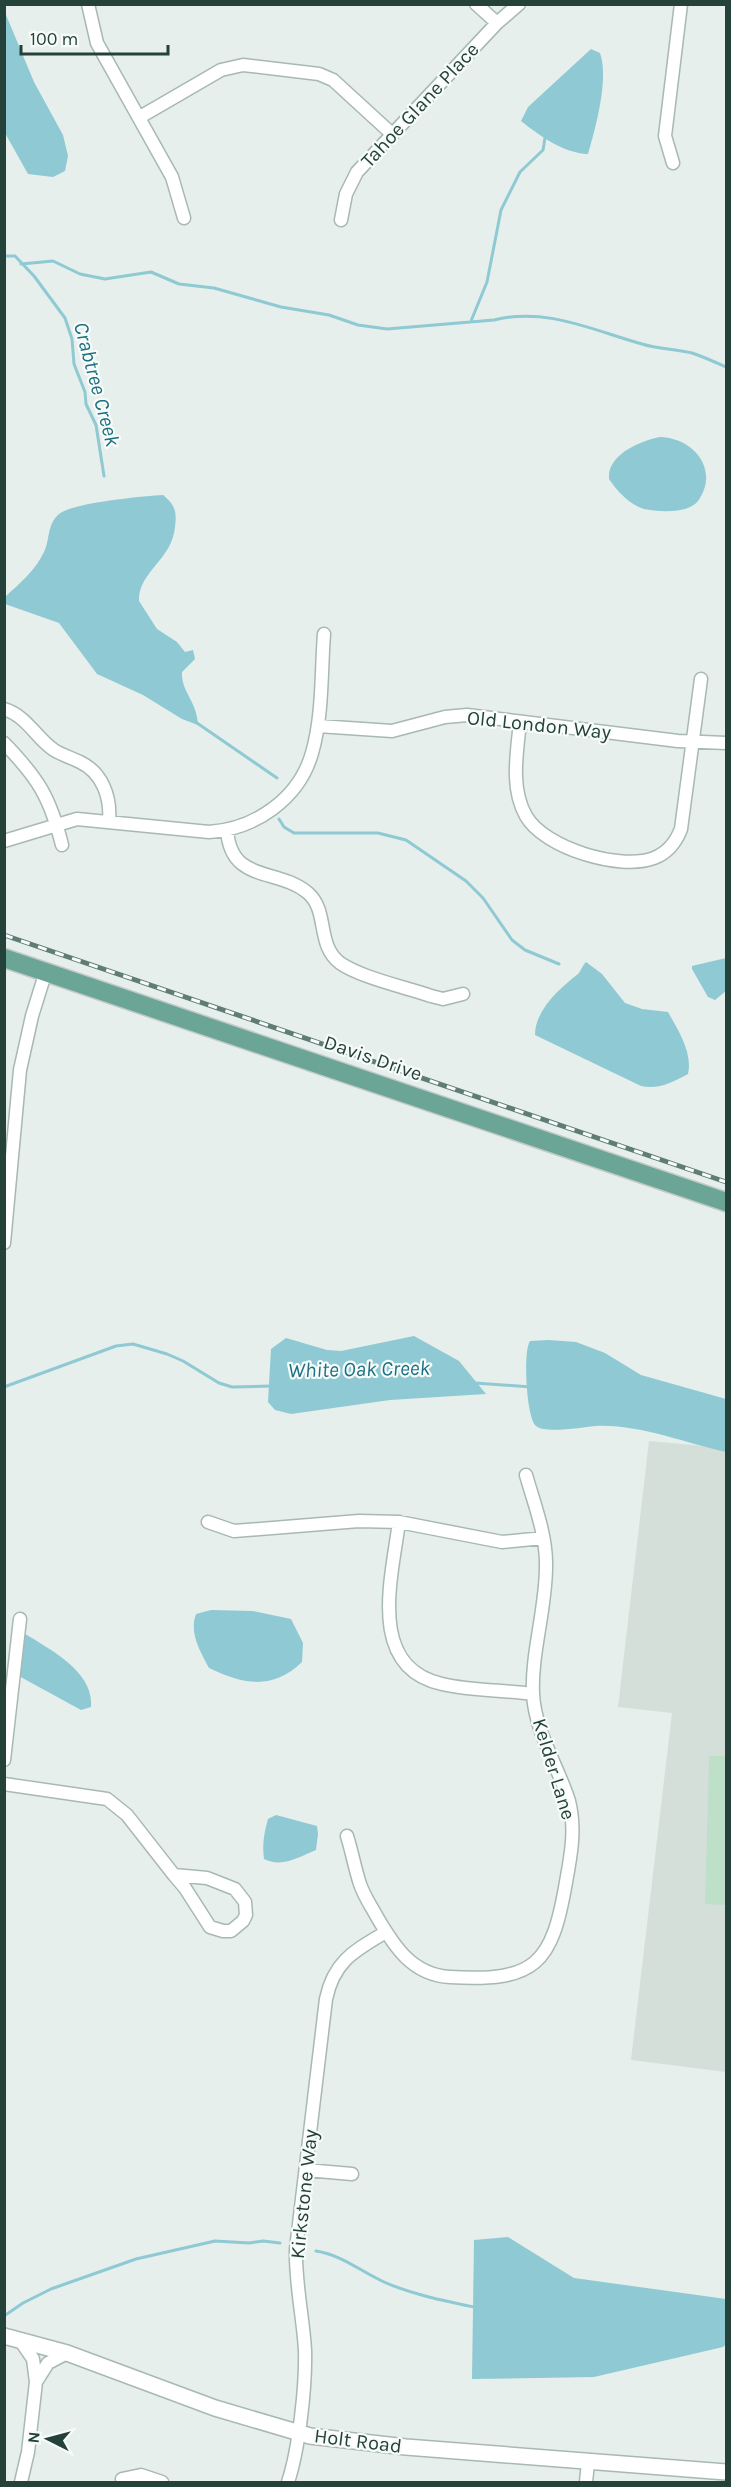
<svg xmlns="http://www.w3.org/2000/svg" width="731" height="2487" font-family="Karla,sans-serif">
<style>
.built{fill:#d4dfda}
.green{fill:#bfe0c8}
.water{fill:#8ec9d4}
.lines{fill:none;stroke-linecap:round;stroke-linejoin:round}
.stream{stroke:#8ec9d4;stroke-width:3}
.minor-casing{stroke:#a8b8b2;stroke-width:15}
.tertiary-casing{stroke:#a8b8b2;stroke-width:18}
.primary-casing{stroke:#c2cac8;stroke-width:21}
.minor{stroke:#fff;stroke-width:12}
.tertiary{stroke:#fff;stroke-width:15}
.primary{stroke:#6aa596;stroke-width:18}
.rail-casing{stroke:#5f7d75;stroke-width:5}
.rail{stroke:#f7fbf9;stroke-width:3;stroke-dasharray:9;stroke-linecap:butt}
.labels{text-anchor:middle;dominant-baseline:central;stroke-width:4.5;stroke-linejoin:round;paint-order:stroke}
.street-label{font-size:20px;fill:#24423a;stroke:#f7fbf9}
.water-label{font-size:21px;font-style:italic;fill:#1c6f80;stroke:#f7fbf9}
</style>
<rect width="100%" height="100%" fill="#e6efeb"/>
<path class="built" d="M649,1441L726,1448V2072L631,2060L672,1713L618,1707Z"/>
<path class="green" d="M709,1756H726V1905L705,1904Z"/>
<path class="water" d="M4,10L34,82L63,135L68,156L65,171L53,177L28,174L5,133Z
M591,49L600,53C609,78 596,127 588,154C563,153 540,136 521,121L528,107Z
M660,437C694,438 720,470 698,501C688,514 658,512 644,509C630,505 617,491 609,479C607,454 641,441 660,437Z
M163,495C175,505 177,511 175,527C172,560 138,572 139,601L157,629L177,642L185,652L193,650L195,659L182,672C181,692 197,701 198,725L182,719L143,695L97,674L59,623L5,604V597C19,584 35,571 44,552C50,540 47,524 59,514C71,503 144,496 163,495Z
M726,958V991L715,1000L708,997L692,969V966Z
M586,962L602,974L625,1003L642,1009L668,1012C678,1030 693,1053 688,1074C673,1082 658,1090 641,1086L535,1035C535,1010 560,988 578,974C581,971 582,966 586,962Z
M414,1336L459,1361L486,1394L390,1400L291,1414L275,1410L268,1402L271,1349L286,1338L327,1350L341,1351Z
M549,1340L576,1342L605,1353L641,1375L726,1399V1452C684,1443 639,1424 596,1426C584,1427 545,1434 536,1426C526,1417 523,1351 530,1341Z
M211,1610L253,1611L291,1619L303,1643L302,1662C272,1691 243,1684 209,1668C200,1651 189,1633 196,1614Z
M24,1633C50,1650 94,1671 91,1707L81,1710L17,1675Z
M276,1815L317,1826L318,1834L316,1850C299,1857 282,1868 264,1859C262,1845 264,1833 268,1819Z
M508,2237L574,2278L726,2299V2344L723,2347L594,2377L472,2379L474,2240Z"/>
<g class="lines">
<path class="stream" d="M4,256H15L34,276L65,318L72,339L74,364L85,392L86,404L96,425L104,476
M21,264L53,261L80,274L105,279L151,272L179,284L214,288L281,307L329,315L358,325L387,329L494,320C546,307 592,330 642,344C658,349 676,349 692,353C704,357 715,362 726,367
M471,321L487,282L501,210L520,172L543,150L545,138
M197,723L277,778
M279,819L284,827L294,833H378L406,840L466,881L483,898L512,940L525,950L559,964
M475,1383L531,1387
M4,1387L116,1346L133,1344L167,1354L183,1361L219,1383L232,1387L271,1386
M316,2251C342,2255 360,2271 384,2282C411,2294 445,2301 474,2307
M4,2316L23,2303L51,2289L136,2259L215,2241L249,2243L263,2241L280,2243"/>
<defs>
<path id="minor" d="M88,4L97,43L172,177L184,218
M476,4L497,23
M140,117L221,70L243,65L319,74L333,80L392,134
M673,163L665,136L681,4
M341,220L346,194L357,172L497,23L519,4
M4,709C27,716 36,738 54,750C62,755 72,758 80,762C103,773 111,798 109,821
M520,722C517,753 510,788 526,816C544,848 620,871 654,858C667,853 676,842 681,829L701,679
M318,726L392,731L445,717L467,715L678,741L726,743
M4,743C38,778 50,797 62,845
M227,830C231,884 277,867 308,893C329,911 316,945 340,963C362,978 405,987 431,996L443,999L463,994
M4,841L77,819L209,832C255,829 299,799 312,753C323,715 321,672 324,634
M4,1243L20,1070L32,1016L46,971
M208,1522L234,1531L359,1521L399,1522
M533,1694C504,1690 471,1691 442,1684C366,1667 392,1577 399,1522L502,1542L543,1538
M4,1760L20,1619
M4,1784L107,1799L127,1815L174,1875L185,1888L210,1927L223,1931H231L243,1921L246,1915L245,1902L235,1889L207,1878L174,1875
M347,1836C352,1852 355,1869 360,1884C364,1896 371,1906 377,1917C394,1946 412,1975 450,1977C536,1982 552,1964 566,1882C571,1855 576,1829 569,1801C558,1766 535,1732 533,1694C531,1652 547,1606 546,1563C546,1534 534,1503 526,1475
M306,2170L352,2174
M20,2340L33,2359L36,2382L48,2363L67,2353
M122,2479L141,2475L162,2482
M21,2482L28,2452L36,2382
M288,2482C299,2449 306,2386 305,2350C303,2316 295,2283 296,2249L326,1999C334,1961 354,1951 386,1932
M586,2482L588,2463"/>
<path id="tertiary" d="M4,2336L67,2353L215,2408L310,2436L406,2447L726,2472"/>
<path id="primary" d="M4,958L726,1202"/>
</defs>
<use href="#minor" class="minor-casing"/>
<use href="#tertiary" class="tertiary-casing"/>
<use href="#primary" class="primary-casing"/>
<use href="#minor" class="minor"/>
<use href="#tertiary" class="tertiary"/>
<use href="#primary" class="primary"/>
<defs>
<path id="rail" d="M4,935L726,1182"/>
</defs>
<use href="#rail" class="rail-casing"/>
<use href="#rail" class="rail"/>
</g>
<g class="labels">
<g class="street-label">
<text transform="translate(420 105) rotate(-47)">Tahoe Glane Place</text>
<text transform="translate(539 725) rotate(6)">Old London Way</text>
<text transform="translate(373 1058) rotate(19)">Davis Drive</text>
<text transform="translate(554 1769) rotate(73)">Kelder Lane</text>
<text transform="translate(304 2194) rotate(-84)">Kirkstone Way</text>
<text transform="translate(358 2441) rotate(7)">Holt Road</text>
</g>
<g class="water-label">
<text transform="translate(97 384) rotate(75)">Crabtree Creek</text>
<text transform="translate(359 1369) rotate(-1)">White Oak Creek</text>
</g>
</g>
<rect width="731" height="2487" fill="none" stroke="#24423a" stroke-width="12"/>
<g transform="translate(48 2439) rotate(276)" stroke="#f7fbf9" stroke-width="4.5" paint-order="stroke">
<path d="M0-4.5L10 22L0 15L-10 22Z" fill="#24423a"/>
<text y="-9" font-size="16" font-weight="bold" text-anchor="middle" fill="#24423a">N</text>
</g>
<path d="M21 45v9h147v-9" fill="none" stroke="#24423a" stroke-width="3"/>
<text x="30" y="45" font-size="18" fill="#24423a" stroke="#f7fbf9" stroke-width="4.5" paint-order="stroke">100 m</text>
</svg>
